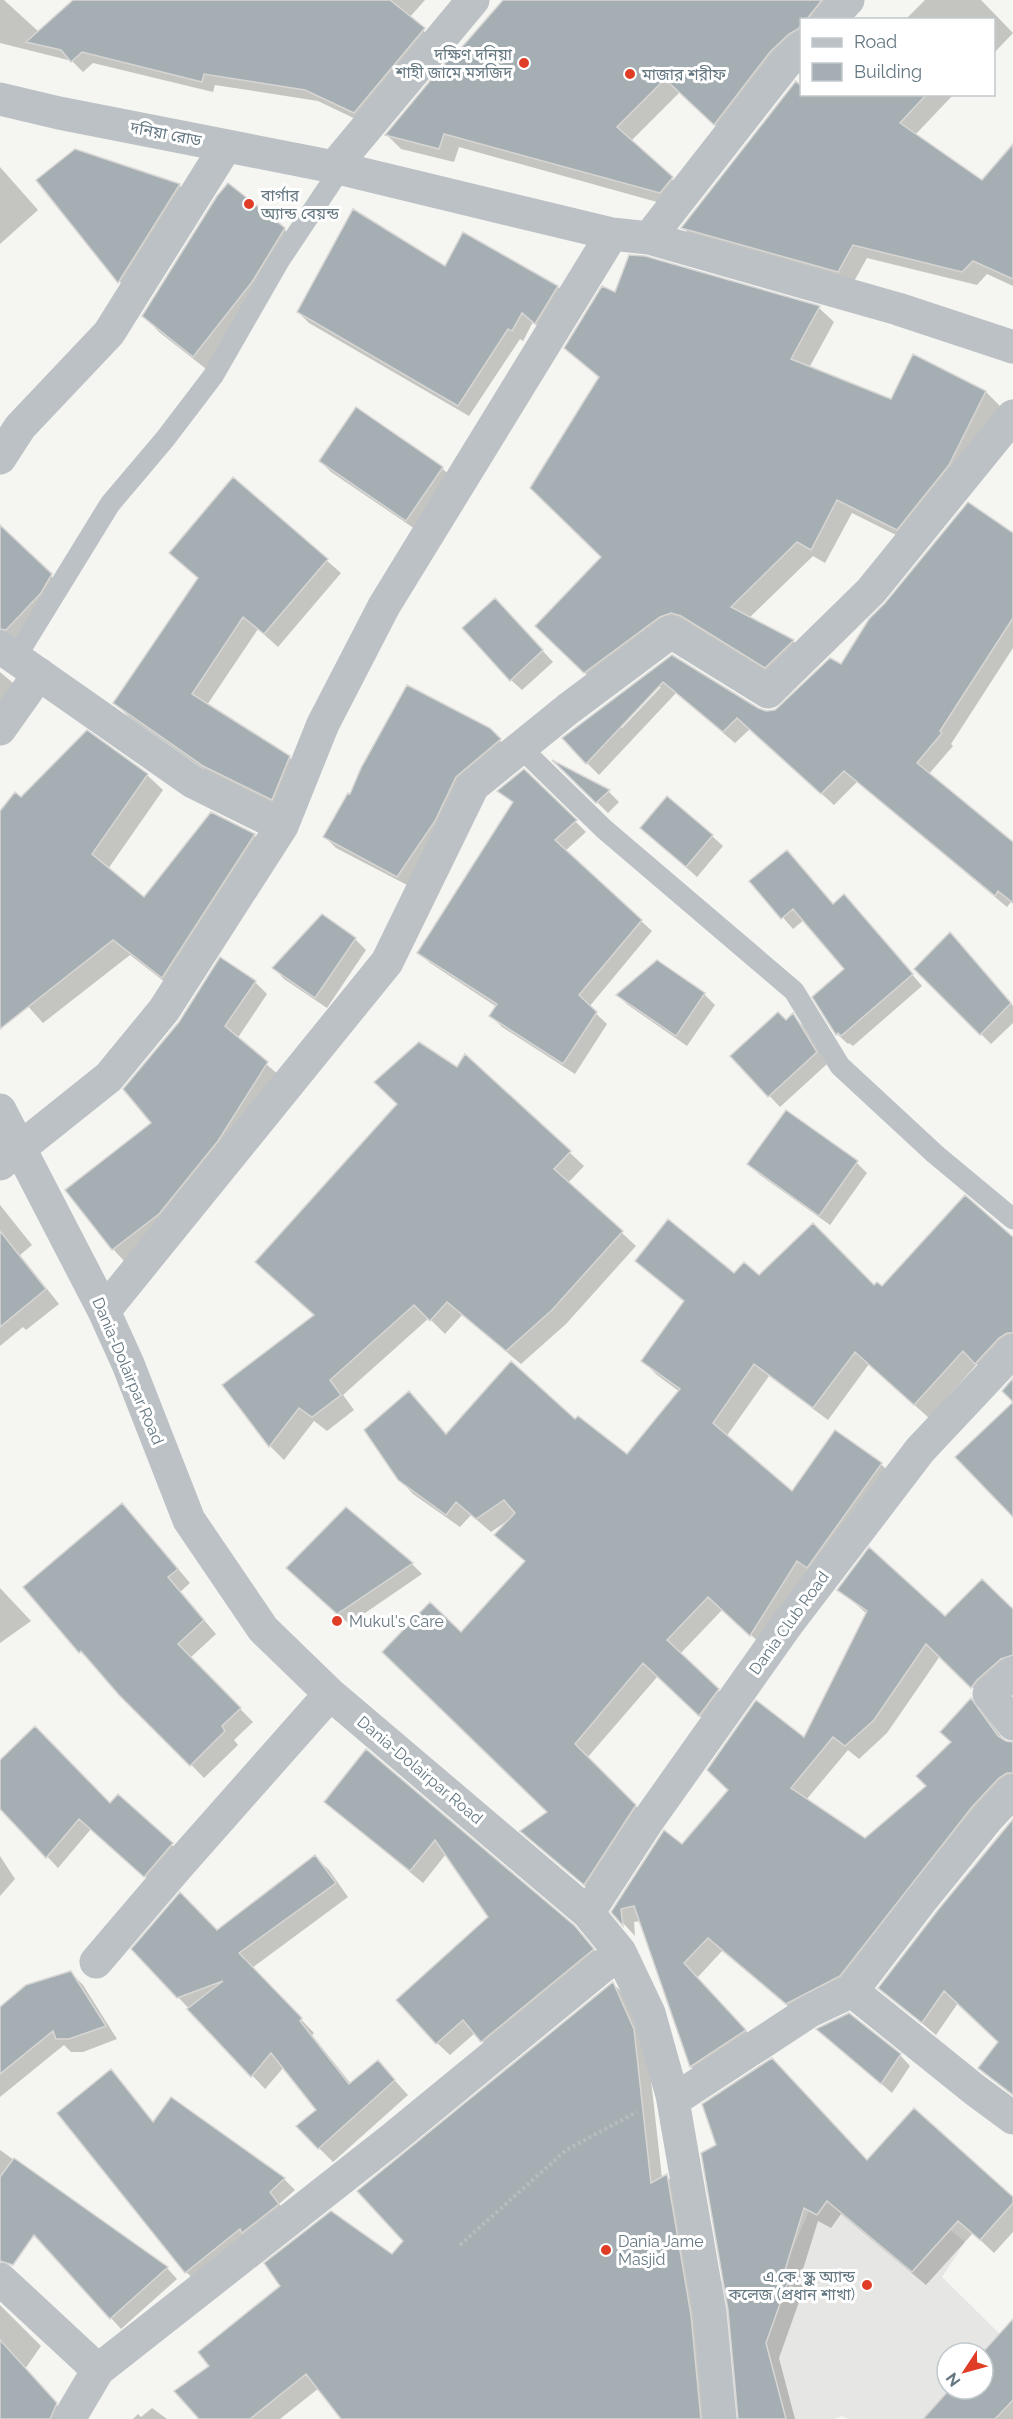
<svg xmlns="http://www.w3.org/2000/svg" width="1013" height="2419" font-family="Raleway,'Noto Sans Bengali',sans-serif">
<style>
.built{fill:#e6e6e5;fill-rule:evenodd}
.shadow{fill:#0003;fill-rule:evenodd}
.building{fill:#a5afb3;stroke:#d7d6d4;stroke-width:1.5}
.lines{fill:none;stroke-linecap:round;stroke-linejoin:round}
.path{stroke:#b8bbbd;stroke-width:4;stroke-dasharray:3 3;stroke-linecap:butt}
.service{stroke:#bbc1c4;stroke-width:21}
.pedestrian{stroke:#bbc1c4;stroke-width:33}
.minor{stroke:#bbc1c4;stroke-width:33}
.poi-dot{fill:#e03d27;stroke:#fff;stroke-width:2}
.labels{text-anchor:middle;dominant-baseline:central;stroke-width:6;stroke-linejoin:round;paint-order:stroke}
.poi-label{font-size:16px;fill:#657882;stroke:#fff;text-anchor:start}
.street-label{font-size:16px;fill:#657882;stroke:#fff}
</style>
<rect width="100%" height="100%" fill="#f5f5f2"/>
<path class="built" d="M850,2148L965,2242L942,2277L1013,2347V2400L995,2419H848L842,2416L834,2419H735L707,2278L783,2291L789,2257L817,2193ZM947,2353H983V2389H947Z"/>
<path class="shadow" d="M0,0H4L39,32L75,0H425L409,18L435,41L366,124L318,101L215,85L213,92L93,63L83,72L72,61L0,43Z
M505,0H847L831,20H802V49L729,138L680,92L631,141L686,192L675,207L459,147L454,162L401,149L387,135Z
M925,0H981L1013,33L994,53V20H905Z
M796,83L802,88V94H954L915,135L982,182L1013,146V286L987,274L977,285L867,258L852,285L697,241L683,228Z
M75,151L179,185L195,201L135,297L120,282L38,180Z
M0,167L38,210L0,244Z
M228,185L284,229L300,245L210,372L159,332L144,316Z
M445,268L558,287L568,298L546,333L533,322L523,341L520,339L469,416L309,323L298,312Z
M616,294L819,308L834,322L809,368L891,401L986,392L1000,406L912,543L852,513L825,563L813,556L749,618L793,641L808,655L781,682L697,630L600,687L551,641L603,557L600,379L566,348Z
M320,461L442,468L453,479L418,531L331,472Z
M233,479L341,573L278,647L258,629L207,705L289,757L303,771L286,813L218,779L129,717L115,703L199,579L171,553Z
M0,528L65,589L20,643L0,649Z
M1013,535V648L951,744L953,746L928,775L1013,844V903L1011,902L1007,907L857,782L834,805L750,729L735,743L676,693L599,775L587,763L672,656L758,710L766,712L782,707L841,666ZM657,687H661L622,728L620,726Z
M506,611L553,662L522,690L511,680Z
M0,672L26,694L0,730Z
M491,731L510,751L409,886L336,848L325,837Z
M560,766L609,792L619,802L608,813Z
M524,771L586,832L565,851L652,931L589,1007L607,1024L575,1074L502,1027L491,1016L497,1007L430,963L419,953L514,804L499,791Z
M147,775L163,790L108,869L144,899L254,835L270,850L179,993L130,955L43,1023L0,975V813Z
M642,828L712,836L723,846L697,877Z
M752,882L834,905L855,907L922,986L853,1046L849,1043L848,1044L837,1034L846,969L804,920L793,929Z
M355,939L366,950L327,1008L284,979L274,968Z
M960,945L1013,1006V1023L991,1044L916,969Z
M255,982L267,994L237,1039L280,1076L125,1262L113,1249L153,1123Z
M704,994L715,1005L687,1046L628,1005L618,995Z
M793,1016L803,1026L827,1064L780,1107L732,1056Z
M569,1152L584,1166L568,1183L636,1246L566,1324L521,1364L462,1315L445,1334L429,1318L343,1395L354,1410L327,1431L314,1421L284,1460L270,1446L224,1386Z
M857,1163L867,1173L830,1225L760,1175L749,1164Z
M0,1205L32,1245L20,1255L59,1304L26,1330L23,1327L0,1346Z
M1013,1240V1352L990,1376L977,1364L929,1418L869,1364L828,1420L769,1376L726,1437L792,1493L881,1464L895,1478L765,1648L723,1609L680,1654L731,1703L713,1729L658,1676L587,1758L649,1819L598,1897L536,1844L549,1813L526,1562L510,1548V1519L491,1532L471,1515L460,1527L413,1494L399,1479L447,1435L575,1422L627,1456L680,1392L657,1375L643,1361L684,1302L637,1261L734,1275L882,1288Z
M135,1518L190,1583L180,1592L216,1634L190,1658L253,1722L234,1740L238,1745L204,1778L98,1668L121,1643L90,1661L76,1648Z
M412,1564L422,1574L349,1624L299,1578Z
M0,1588L31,1621L0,1643Z
M839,1589L945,1618L1013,1611V1673L986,1700L940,1656L887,1733L859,1759L848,1750L806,1800L865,1839L928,1786L952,1743L971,1701L984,1714L1006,1743L1013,1744V1792L922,1900L801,2017L722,1951L697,1978L759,2045L704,2080L691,2067L641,1921L634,1922L635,1936L613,1912L682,1846L805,1740L867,1614Z
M366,1751L587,1941L605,1963L494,2054L475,2033L450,2055L437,2043L490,1918L446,1854L423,1883L326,1802Z
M0,1762L110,1805L118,1796L183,1855L156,1886L91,1829L58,1868L0,1806Z
M1013,1821V2096L980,2068L999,2042L958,2003L936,2035L880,1988Z
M0,1856L15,1879L0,1896Z
M315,1857L329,1870L348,1897L252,1968L314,2033L312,2035L351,2084L378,2062L408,2095L333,2162L319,2148L318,2111L284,2067L265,2089L178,1997L217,1932Z
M70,1972L83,1985L117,2039L83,2052H71L64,2045L0,2097V2008Z
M613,1984L627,1997L647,2044L662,2178L666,2176L680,2189L713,2419H343L319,2388L280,2419H201L392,2256Z
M819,2030L900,2055L910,2066L892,2093Z
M111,2071L154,2123L171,2099L284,2179L295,2190L279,2204L289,2215L197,2282L186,2272Z
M0,2150L21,2165L0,2212Z
M703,2154L868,2162L1013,2199V2232L994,2253L973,2233L926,2285L841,2214L831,2228L818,2221L799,2282L804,2288L779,2358L795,2419H740L730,2310Z
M167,2268L177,2279L121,2329L111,2318Z
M0,2305L41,2346L25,2369L69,2419H0Z
M1013,2351V2419H925L952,2389H983Z
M152,2408L167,2419H133L138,2414L141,2417Z"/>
<path class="building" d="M73,0H390L425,28L354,113L305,90L204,74L202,82L82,52L71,62L61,50L26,42Z
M503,0H822L806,20H801V25L798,29L789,34L770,52L714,125L665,79L617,127L673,177L660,193L444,134L439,149L385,135L454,52L456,54Z
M796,81L801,86V94H927L900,123L982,180L1013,144V279L973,261L962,272L853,245L838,272L681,228Z
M75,149L180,184L118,283L36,180Z
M228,183L285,228L252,282L193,357L142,316L217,196Z
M353,209L445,266L463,232L558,286L535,324L522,313L512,331L508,329L458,406L297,312Z
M629,255L645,256L820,306L791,359L891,399L913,354L986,391L949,465L897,530L837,500L811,550L797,542L731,607L794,640L765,668L681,616L671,613L660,617L584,673L535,626L601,557L530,488L599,377L564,348L602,286L615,292Z
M356,407L443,467L406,521L319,461Z
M233,477L328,559L264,634L243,617L192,694L290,756L272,800L203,766L113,703L198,578L169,553Z
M968,502L1013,533V618L940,731L942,733L917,763L1013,842V903L998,891L995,896L844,771L821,794L737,718L723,732L663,682L586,764L562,738L672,655L758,708L766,711L775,710L830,658L841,664L869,619L885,603Z
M0,525L52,574L41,593L6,630L0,629Z
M495,598L543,650L510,681L462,628Z
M407,685L490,728L501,739L456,777L435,821L397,877L323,837L348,793L350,794L361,768Z
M87,730L148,774L92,854L144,897L211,812L255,834L162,978L113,940L0,1029V811L15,792L21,797Z
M552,760L610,790L596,803Z
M524,769L577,820L555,840L642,920L579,995L597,1012L563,1064L489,1016L497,1004L417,953L513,802L497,791Z
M667,796L713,835L686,867L640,828Z
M787,850L833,904L844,894L913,974L841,1036L838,1033L836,1035L812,997L844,969L793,909L781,919L749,881Z
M322,914L356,938L315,998L272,968Z
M950,932L1011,1003L980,1035L914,969Z
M220,957L256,981L225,1026L268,1062L218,1141L159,1214L112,1250L65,1190L151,1123L123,1089L179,1022Z
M657,960L705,993L676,1036L616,995Z
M778,1012L786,1020L793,1013L817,1052L768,1097L730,1056Z
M419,1042L457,1067L465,1054L571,1151L554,1169L623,1231L552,1310L506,1351L447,1302L430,1321L414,1305L330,1380L341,1395L312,1417L299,1408L269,1447L222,1385L314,1315L255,1262L397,1104L374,1082Z
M786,1110L858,1161L819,1216L747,1164Z
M965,1195L1013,1237V1333H1007L999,1338L975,1364L963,1351L914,1405L855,1352L813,1408L754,1364L713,1423L792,1491L835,1430L882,1463L807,1568L797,1561L750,1636L708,1597L667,1640L719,1689L699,1716L643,1663L575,1744L636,1805L584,1885L520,1831L547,1812L382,1652L430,1602L461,1632L525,1561L494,1535L515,1513L504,1500L476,1519L456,1502L446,1515L398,1480L364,1430L409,1391L446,1434L511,1361L575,1419L578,1416L627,1454L680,1389L641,1361L684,1301L635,1261L668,1219L734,1273L744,1262L759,1275L813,1223L874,1285L877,1282L882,1286Z
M0,1231L46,1289L0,1327Z
M1013,1378V1517L955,1457L1013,1402L1002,1391Z
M122,1503L178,1569L168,1577L204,1620L178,1644L241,1708L222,1726L225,1731L190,1766L119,1695L81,1651L79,1653L23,1587Z
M346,1507L413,1563L337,1614L286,1568Z
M869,1547L945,1616L982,1579L1013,1609V1655L1001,1659L977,1680L971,1688L926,1644L874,1720L845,1746L833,1737L791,1788L865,1838L926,1786L916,1776L951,1742L940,1732L971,1698L998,1736L1006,1741L1013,1742V1773H1007L999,1778L972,1807L840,1976L786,2004L708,1938L684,1963L746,2030L690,2067L634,1906L621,1909L623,1926L611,1912L664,1830L682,1844L728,1790L707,1770L756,1700L804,1737L867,1611L837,1590Z
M35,1726L110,1803L118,1794L173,1843L144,1877L79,1819L46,1858L0,1809V1760Z
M366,1749L575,1926L594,1949L481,2042L463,2020L436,2044L396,2000L488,1917L435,1840L410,1871L324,1802Z
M1013,1819V2095L978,2068L998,2042L944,1991L922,2023L878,1988L938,1910Z
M315,1855L336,1883L239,1953L302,2018L300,2021L349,2084L378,2060L395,2080L318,2149L296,2126L316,2110L271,2053L251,2077L187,2009L223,1981L177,1998L131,1949L180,1892L217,1930Z
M71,1971L106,2026L69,2039H56L53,2031L0,2074V2007L26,1985Z
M613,1982L634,2029L651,2183L667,2174L691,2315L701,2419H341L306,2374L250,2419H199L174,2391L209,2366L198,2352L280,2286L264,2263L331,2211L392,2254L403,2241L357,2191Z
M849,2013L901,2054L881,2084L816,2029Z
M772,2058L867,2160L914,2108L1013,2197V2203L980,2240L958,2221L912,2272L827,2201L817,2215L804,2208L785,2270L791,2273L766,2343L786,2419H738L728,2310L701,2153L716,2145L702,2104Z
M111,2069L153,2122L171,2097L285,2178L270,2192L279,2204L242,2233L240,2229L185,2273L57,2113Z
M14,2158L168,2267L110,2319L34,2235L13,2265L0,2261V2177Z
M1013,2319V2400L995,2419H923L950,2389H983L982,2353Z
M0,2340L57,2403L50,2419H0Z"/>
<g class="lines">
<path class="path" d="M460,2245L566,2150L637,2112"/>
<path class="service" d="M16,657L110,504L165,439L213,376L279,261L341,168
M521,748L604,829L794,991L840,1066L935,1154L1013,1219"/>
<path class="pedestrian" d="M0,458L20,427L109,333L226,146
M0,729L39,674"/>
<path class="minor" d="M829,20L848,0
M0,99L59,113L334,167L612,234L649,238L898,309L1013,347
M334,167L473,0
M649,238L785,64L802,47
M0,647L193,782L282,826
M0,1110L104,1311L128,1364L189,1520L263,1629L330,1694L588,1913L620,1952L649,2013L672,2095L710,2313L720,2419
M0,1164L109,1077L164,1010L282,826L323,724L384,606L612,234
M104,1311L387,962L473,786L568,709L671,632L768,692L871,591L1013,416
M1013,1673L989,1694L1013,1724
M588,1913L647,1822L788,1623L920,1450L1013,1351
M96,1962L177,1867L330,1694
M852,1991L975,2090L1013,2118
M674,2100L810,2011L852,1991L923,1898L987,1819L1013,1791
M0,2279L98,2370
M69,2419L98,2370L392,2139L620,1952"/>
</g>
<g class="poi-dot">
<circle cx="524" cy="63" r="6"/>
<circle cx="630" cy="74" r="6"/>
<circle cx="249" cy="204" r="6"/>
<circle cx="337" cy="1621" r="6"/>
<circle cx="606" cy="2250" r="6"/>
<circle cx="867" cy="2285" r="6"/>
</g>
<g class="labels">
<g class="poi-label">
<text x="512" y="54" text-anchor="end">দক্ষিণ দনিয়া<tspan x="512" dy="18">শাহী জামে মসজিদ</tspan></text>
<text x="642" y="74">মাজার শরীফ</text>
<text x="261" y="195">বার্গার<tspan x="261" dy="18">অ্যান্ড বেয়ন্ড</tspan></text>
<text x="349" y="1621">Mukul's Care</text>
<text x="618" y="2241">Dania Jame<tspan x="618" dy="18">Masjid</tspan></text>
<text x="855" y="2276" text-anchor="end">এ.কে. স্কুল অ্যান্ড<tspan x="855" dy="18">কলেজ (প্রধান শাখা)</tspan></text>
</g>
<g class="street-label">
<text transform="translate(166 134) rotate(11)">দনিয়া রোড</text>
<text transform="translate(128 1371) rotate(67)">Dania-Dolairpar Road</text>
<text transform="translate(789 1623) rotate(-54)">Dania Club Road</text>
<text transform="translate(420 1770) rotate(40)">Dania-Dolairpar Road</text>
</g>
</g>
<rect x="800" y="18" width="195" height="78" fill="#ffffff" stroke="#c1c9cd" stroke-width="1.5"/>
<rect x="812" y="38" width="30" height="9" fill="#bbc1c4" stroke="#c1c9cd" stroke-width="1.5"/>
<text x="854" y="48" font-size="18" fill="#657882">Road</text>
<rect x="812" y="63" width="30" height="18" fill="#a5afb3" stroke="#c1c9cd" stroke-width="1.5"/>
<text x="854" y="78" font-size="18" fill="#657882">Building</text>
<g transform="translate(965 2371) rotate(234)"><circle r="28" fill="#ffffff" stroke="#c1c9cd" stroke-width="1.5"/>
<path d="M0-4.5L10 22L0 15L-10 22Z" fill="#e03d27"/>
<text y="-9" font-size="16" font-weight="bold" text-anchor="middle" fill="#657882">N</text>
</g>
</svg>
